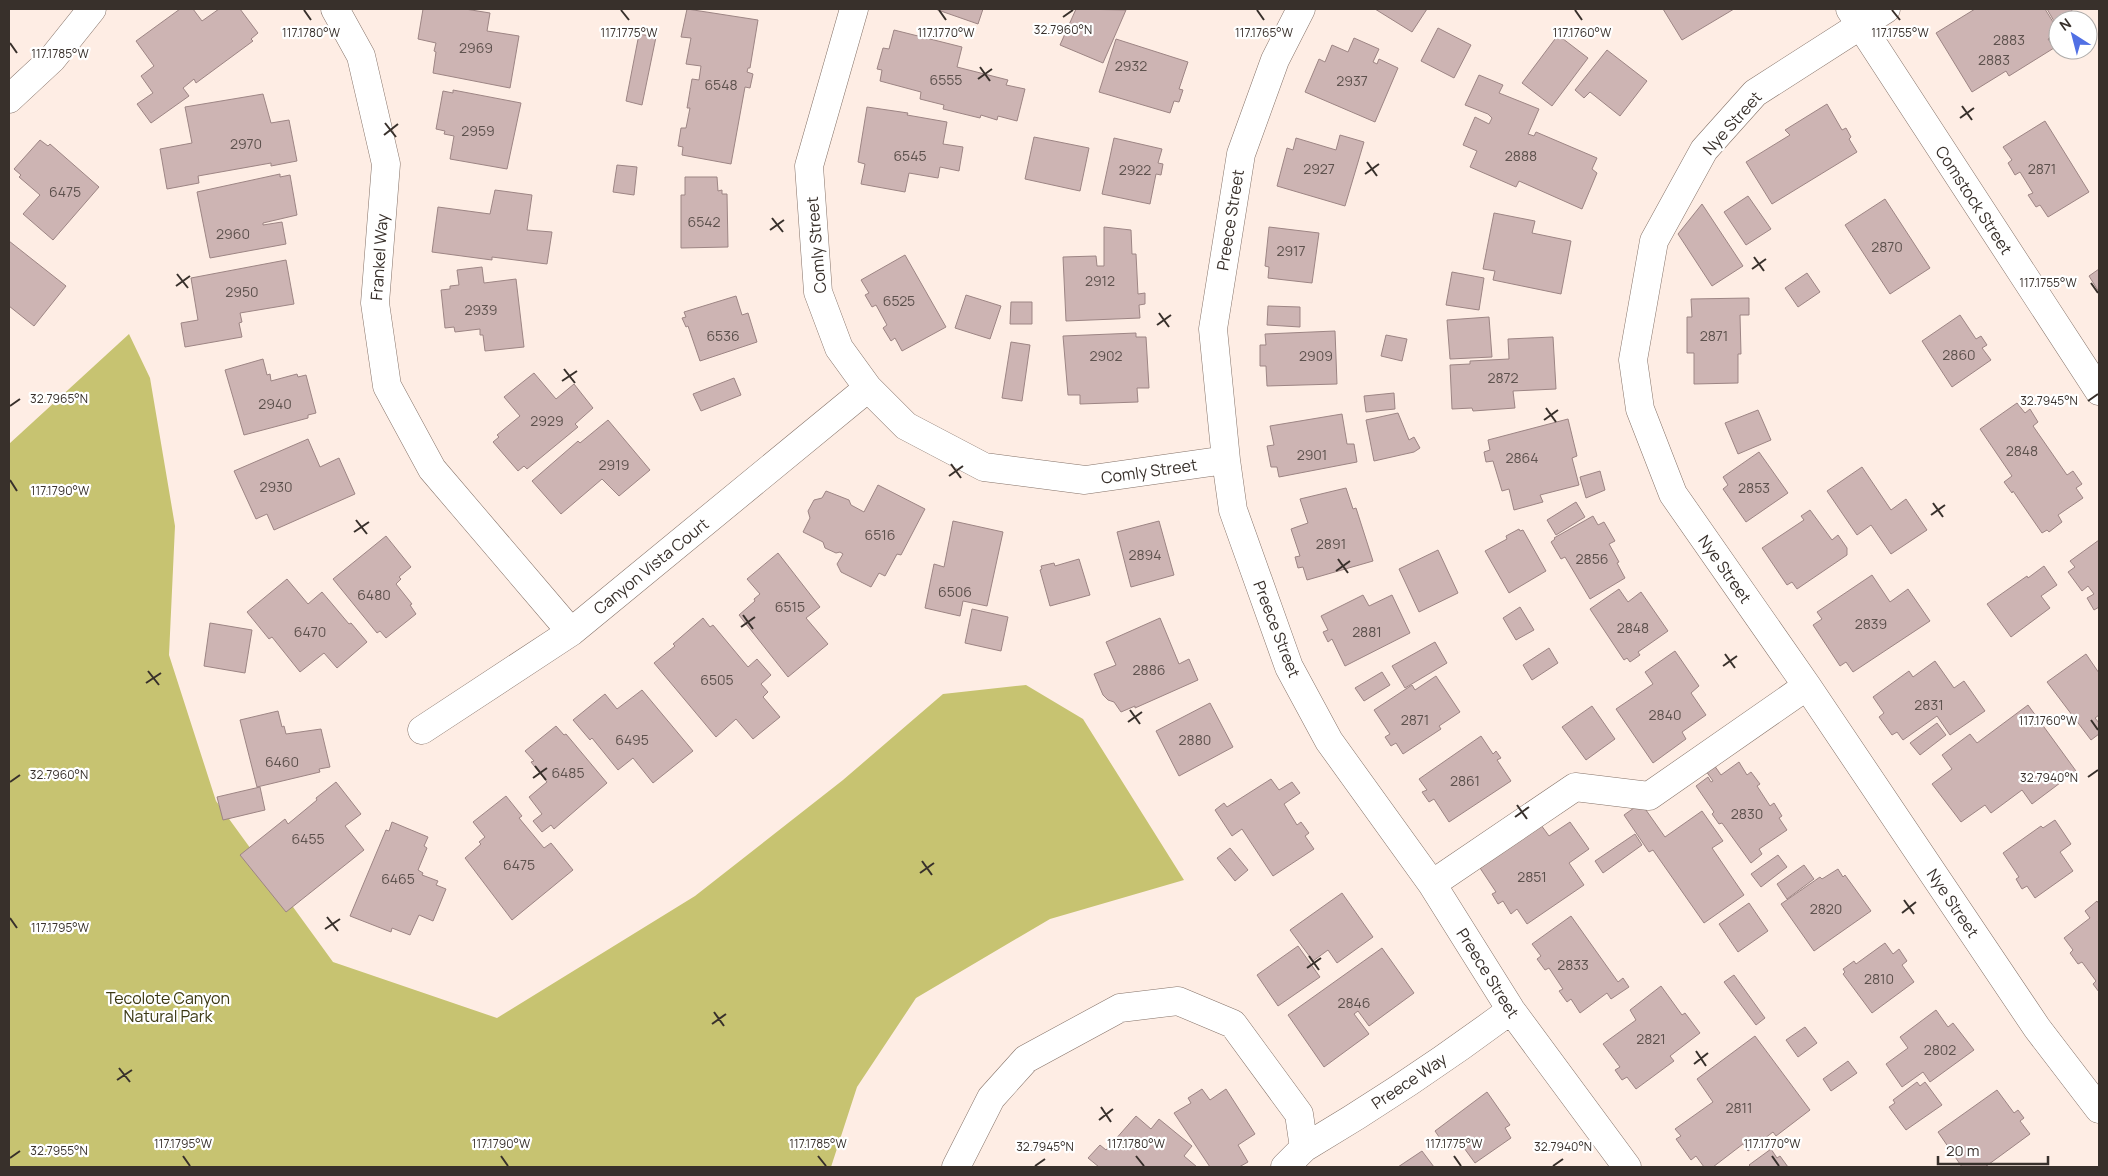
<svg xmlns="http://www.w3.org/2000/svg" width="2108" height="1176" font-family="Manrope,sans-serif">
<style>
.green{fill:#c7c371}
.building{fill:#cdb4b3;stroke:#9d8584}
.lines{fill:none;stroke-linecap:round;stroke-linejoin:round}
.minor-casing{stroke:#857268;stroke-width:29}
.minor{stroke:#fff;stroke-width:28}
.ticks{fill:none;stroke:#38302b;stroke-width:2}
.labels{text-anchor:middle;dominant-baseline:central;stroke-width:4.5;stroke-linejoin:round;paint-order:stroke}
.number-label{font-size:14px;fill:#5d514d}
.street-label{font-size:16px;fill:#38302b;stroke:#fff}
.park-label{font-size:16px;fill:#3b3813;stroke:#fff}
.ticks-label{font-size:12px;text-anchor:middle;fill:#38302b;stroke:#fff;stroke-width:4.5;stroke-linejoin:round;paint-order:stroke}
</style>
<rect width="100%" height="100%" fill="#feede4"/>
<path class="green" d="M129,334L150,378L175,526L169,655L216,801L333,962L497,1018L695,896L843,780L943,694L1026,685L1083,719L1184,880L1050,919L916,998L857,1087L831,1167H9V444Z"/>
<path class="building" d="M180,9H193L202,21L219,9H240L258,33L251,39L253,41L196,83L194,79L183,88L189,96L151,123L137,104L153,93L141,76L154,66L136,41Z
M423,9H465L490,13L487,31L519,36L510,88L433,73L436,52L434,51L436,43L418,39Z
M687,9L758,20L750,68H748L747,72L753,74L750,88L745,87L731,164L682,155L683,147L678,146L681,128H686L690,108H687L692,79L699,80L701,66L686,64L691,38L681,37Z
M935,9H983L978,24Z
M1076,9L1126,10L1103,63L1060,45Z
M1375,9H1427L1412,32Z
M1663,9H1734L1682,40Z
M1975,9H2045L2058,30V33L2048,39L2054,48L2009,76L2006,71L1972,92L1936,33Z
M2047,9H2071L2076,18L2058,20V28Z
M1438,28L1471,45L1454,78L1421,61Z
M894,30L962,47L957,67L1008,80L1006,85L1025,89L1017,121L998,116L997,120L981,115L980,118L943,109L944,105L920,99L921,92L880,81L882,70L877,69L883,48L889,49Z
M639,34L656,37L642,105L626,101Z
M1558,35L1588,58L1552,106L1522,83Z
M1354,38L1379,49L1373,62L1377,64L1379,59L1398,68L1375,122L1305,92L1319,59L1325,62L1332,45L1348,52Z
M1116,39L1188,62L1179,89L1183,90L1179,102L1174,101L1170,113L1099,92Z
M1607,50L1647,81L1620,116L1590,92L1584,98L1575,90Z
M1479,75L1503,85L1499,93L1539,109L1528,134L1534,136L1536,132L1597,158L1592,169L1597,173L1582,209L1519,181L1516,187L1470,167L1477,151L1463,145L1475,117L1489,124L1492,118L1488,114L1465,105Z
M453,90L521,103L507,169L450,159L454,136L444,134L445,131L436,129L443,91L453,93Z
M263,94L271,123L289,120L297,161L271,166V163L198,176L199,183L167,189L160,149L192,143L185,107Z
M1827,104L1842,130L1846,128L1851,137L1849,139L1857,152L1772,204L1746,162L1790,135L1785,130Z
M867,107L908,113L907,115L947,122L943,144L963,147L959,171L940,167L938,178L909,173L905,192L861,184L865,164L858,162Z
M2045,121L2089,192L2048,217L2040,205L2036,207L2028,195L2033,193L2020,172L2015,175L2008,163L2012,160L2003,147Z
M1340,135L1364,142L1345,206L1277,186L1287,148L1293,150L1296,138L1336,150Z
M1034,137L1089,148L1080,191L1025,179Z
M1114,138L1162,149L1158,163L1163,164L1161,175L1156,174L1150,204L1102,194Z
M40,140L48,146L50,144L99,187L53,240L23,214L40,195L19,177L21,175L14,169Z
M617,165L637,167L634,195L613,192Z
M280,174V177L290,175L297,215L263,223V225L282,222L286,244L210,258L197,192Z
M685,177H717L718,191L722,190V194H727L728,247L681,248V195H685Z
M495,190L532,195L527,230L552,232L547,264L492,257V260L432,252L438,207L490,214Z
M1748,196L1771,229L1746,245L1724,212Z
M1885,199L1930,268L1890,294L1845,225Z
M1702,204L1743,266L1712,286L1678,234Z
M1494,213L1535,221L1532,233L1571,241L1561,294L1493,280L1495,271L1483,269Z
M1104,227L1131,230L1132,254H1136L1138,294L1145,293V304L1139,305L1140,318L1066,321L1063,257L1096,256L1097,266H1104Z
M1269,227L1319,233L1312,283L1268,278L1269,267L1265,266Z
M9,241L66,286L34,326L9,306Z
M905,255L946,327L902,351L895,338L891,341L883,328L887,325L876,305L872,307L865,295L869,293L861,280Z
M286,260L294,304L240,313L242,322L239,323L242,337L185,347L181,323L198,320L191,278Z
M482,267L484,283L516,279L524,347L485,351L483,335H480V329L455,332L454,327L445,328L441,290L450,289V286L459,285L457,270Z
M2099,269V292L2089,276Z
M1452,272L1484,278L1479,310L1446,305Z
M1807,273L1820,292L1798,307L1785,288Z
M966,295L1001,306L990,339L955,328Z
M736,296L742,315L748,313L757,342L700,361L688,326L686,327L682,318L686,317L684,312Z
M1749,298V315H1740L1741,354H1738V383L1694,384V353H1687V317H1692L1691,299Z
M1011,302H1032V324H1010Z
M1268,306L1300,307V327L1267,325Z
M1960,315L1976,339L1981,336L1987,345L1982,348L1991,360L1952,387L1922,341Z
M1489,317L1492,357L1450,359L1447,320Z
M1335,331L1337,384L1267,386L1266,366H1260V345H1266L1265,334Z
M1136,333V337H1146L1149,388H1137L1138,402L1080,404V395H1068L1063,336Z
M1386,335L1407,339L1402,361L1381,356Z
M1553,337L1556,389L1513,391L1515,408L1473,411L1472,408L1452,409L1450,365L1470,364V361L1509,359L1508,339Z
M1011,342L1030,345L1022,401L1002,398Z
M263,359L267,375L270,374L271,381L297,374L298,377L306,375L316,413L308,415V418L244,435L225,370Z
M534,373L556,399L574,384L593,408L575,424L578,427L527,469L524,466L518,471L493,442L499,437L497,435L520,416L504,397Z
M734,378L741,395L701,411L693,394Z
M1394,393L1395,409L1366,412L1364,396Z
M2017,403L2025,413L2030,409L2038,422L2033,426L2067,475L2073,471L2082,484L2076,488L2083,498L2058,515L2062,522L2049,532L2047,530L2042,533L2013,491L2012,493L2004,482L2012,476L1980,429Z
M1758,410L1771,440L1738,454L1725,423Z
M1398,413L1409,440L1414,437L1420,448L1414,452L1374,461L1366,420Z
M1342,414L1347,444H1354L1357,462L1279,477L1277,467H1271L1267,446L1274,445L1270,426Z
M1568,419L1577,456L1572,458L1579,485L1540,495L1543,502L1514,510L1509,489L1502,491L1493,461L1486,462L1484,452L1490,450L1488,440Z
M608,420L650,470L619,496L602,479L561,514L532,481L578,441L580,443Z
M308,439L320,467L339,458L355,494L274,530L267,514L256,519L234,471Z
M1759,452L1788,493L1746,522L1723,489L1728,485L1723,477Z
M1862,467L1891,510L1906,499L1927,530L1891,554L1871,525L1857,535L1827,491Z
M1600,471L1605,490L1586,498L1580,477Z
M878,485L925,509L901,555L897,554L885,576L879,573L871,587L841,572L837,564L843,554L840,552L836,553L825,548L823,542L803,532L810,518L808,511L814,500L822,498L826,491L849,500L851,505L864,512Z
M1346,488L1353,509L1356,508L1373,561L1307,580L1303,567L1298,568L1295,557L1300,556L1291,529L1308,523L1300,499Z
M1576,502L1585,517L1556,535L1547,520Z
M1810,510L1832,540L1838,535L1847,548V555L1797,589L1792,582L1787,585L1762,548L1804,520L1801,516Z
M1593,516L1598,525L1604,522L1615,541L1609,544L1619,562L1617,563L1625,578L1590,599L1565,557L1561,559L1551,542L1555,539L1554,538Z
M953,521L1003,532L987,606L963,601L960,616L925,608L934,564L944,567Z
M1159,521L1174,575L1131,587L1117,532Z
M1519,529L1520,531L1523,530L1546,571L1509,593L1485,551L1507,539L1506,536Z
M386,536L411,567L399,577L401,579L396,584L412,604L410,605L416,614L386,638L380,631L377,633L333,579Z
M2099,540V607L2094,610L2087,598L2094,594L2088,586L2082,591L2068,572L2075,567L2070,561Z
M1438,550L1458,593L1419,612L1399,569Z
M778,553L820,607L806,618L828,644L788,677L739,615L755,601L754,599L760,594L747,579Z
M1079,559L1090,595L1050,606L1040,570L1042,569L1041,566L1054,563L1055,566Z
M2044,566L2057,585L2041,596L2050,608L2011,637L1987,604L2027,576L2028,578Z
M1872,575L1890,602L1908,589L1930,621L1853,672L1846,662L1840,666L1813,625L1822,619L1817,612Z
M287,579L308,604L322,592L349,624L351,623L367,642L337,668L324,653L300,672L272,637L269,639L247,612Z
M1619,589L1628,602L1641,592L1668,631L1638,652L1640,655L1630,662L1627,658L1624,660L1590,609Z
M1363,595L1369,606L1392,595L1410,633L1345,666L1332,639L1328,642L1323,632L1328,630L1321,616Z
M1520,607L1534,630L1516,640L1503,618Z
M972,609L1008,617L1001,651L965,643Z
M703,618L710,627L713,625L748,667L757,659L771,675L761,684L768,692L763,697L780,717L753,739L736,719L716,737L654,663L675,646L673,644Z
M1160,618L1179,664L1189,659L1198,680L1135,708V706L1121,712L1114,702L1108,700L1103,695L1094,674L1116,665L1106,642Z
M210,623L252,630L245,673L204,666Z
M1435,642L1447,663L1405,688L1392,666Z
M1549,648L1558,663L1532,680L1523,665Z
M1675,651L1699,686L1691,693L1706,715L1682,732L1686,739L1653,763L1616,709L1653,684L1645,672Z
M2086,654L2099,673V715L2095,718L2099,723V734L2091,740L2047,682Z
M1935,661L1954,688L1964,681L1985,711L1950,735L1937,716L1903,740L1897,732L1892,735L1879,717L1884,713L1873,697L1909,671L1913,677Z
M1382,672L1390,685L1364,701L1355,688Z
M1436,676L1460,712L1439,726L1441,729L1403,754L1396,743L1391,746L1385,737L1390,734L1374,710L1412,685L1415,690Z
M642,690L693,751L653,783L633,758L618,770L592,738L590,740L573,720L605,694L617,709Z
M1210,703L1233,747L1179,776L1156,731Z
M2028,705L2076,771L2032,804L2022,790L1991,813L1985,805L1961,822L1932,784L1952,769L1942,755L1970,734L1977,743Z
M1592,706L1615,739L1586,760L1562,727Z
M278,711L282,727L284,726L286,734L321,729L330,767L319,769L320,772L257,787L240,720Z
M1937,723L1946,735L1920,755L1910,743Z
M556,726L564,735L566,734L607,783L554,829L551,825L542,832L533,821L542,814L529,797L547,782L531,762L534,761L525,751Z
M1481,736L1493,754L1496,751L1501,758L1497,760L1511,781L1449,822L1434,799L1429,802L1422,792L1427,790L1419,779Z
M1739,762L1747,775L1751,772L1760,784L1757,786L1770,806L1774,803L1782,816L1779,818L1787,830L1759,849L1762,854L1751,863L1722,823L1719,824L1712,814L1714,812L1696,786L1708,777L1711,782L1713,781L1706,771L1714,765L1721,775Z
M1271,779L1279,790L1292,782L1300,793L1284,804L1297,825L1301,822L1309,833L1305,836L1314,849L1273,876L1242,829L1232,836L1215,810L1224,803L1227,807Z
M336,782L361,814L345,826L364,850L286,912L240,855L285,819L288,824L317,800L316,798Z
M260,787L265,810L223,820L217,797Z
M506,796L522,816L519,818L544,848L551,843L573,870L512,920L465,858L481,844L479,842L485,837L473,822Z
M1641,803L1665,837L1702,811L1723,841L1712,848L1744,895L1704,923L1653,850L1649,852L1624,815Z
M2055,820L2071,844L2060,852L2073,871L2035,898L2027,886L2022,889L2016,879L2019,877L2003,853L2041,826L2043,828Z
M392,822L428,837L424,846L427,848L418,870L423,873L422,875L438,881L436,885L446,889L433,921L419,915L410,935L392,928L391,932L350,916L386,830L389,831Z
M1570,822L1589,849L1569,863L1584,885L1527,924L1517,909L1511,914L1503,901L1498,904L1492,894L1496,892L1480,868L1541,825L1549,836Z
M1635,834L1642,845L1603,873L1595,861Z
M1230,848L1248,870L1235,881L1217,858Z
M1778,855L1787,867L1761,887L1751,874Z
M1804,865L1814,879L1787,899L1777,884Z
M1838,869L1843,877L1845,875L1871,911L1814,951L1781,904L1820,877L1822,879Z
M1342,893L1373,937L1337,963L1328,950L1313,961L1290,930Z
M2097,901L2099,904V992L2093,984L2096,981L2082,962L2078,964L2070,953L2073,950L2064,938L2090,918L2085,911Z
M1749,903L1768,931L1738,952L1719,924Z
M1571,916L1618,982L1623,978L1629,987L1611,999L1607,993L1580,1013L1571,999L1567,1002L1559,991L1563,989L1549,968L1545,970L1537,959L1541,956L1532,944Z
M1885,943L1893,954L1899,949L1907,961L1902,965L1914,982L1872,1013L1843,974L1845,972L1843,969L1854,961L1856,964Z
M1298,946L1320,977L1278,1006L1257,975Z
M1382,948L1414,993L1369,1026L1358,1011L1354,1014L1369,1034L1324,1067L1288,1015Z
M1734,975L1765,1018L1756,1025L1724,982Z
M1661,986L1682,1015L1685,1013L1700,1033L1670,1056L1674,1061L1636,1089L1627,1077L1622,1080L1615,1070L1620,1067L1603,1044L1636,1020L1630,1010Z
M1936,1010L1948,1027L1953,1023L1974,1050L1930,1082L1923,1072L1902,1087L1886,1064L1908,1048L1900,1037Z
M1805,1027L1817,1043L1798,1057L1786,1040Z
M1755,1036L1810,1110L1776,1136L1773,1132L1748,1151L1743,1144L1713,1167H1704L1696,1156L1691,1160L1676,1139L1681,1136L1675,1129L1713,1102L1697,1079Z
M1848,1061L1857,1073L1831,1091L1823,1079Z
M1917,1082L1920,1086L1925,1082L1942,1105L1906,1130L1889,1107L1895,1103L1893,1100Z
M1202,1089L1210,1100L1226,1089L1255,1134L1238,1145L1248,1162L1239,1167H1210L1174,1113L1191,1103L1188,1098Z
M1997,1090L2014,1113L2018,1110L2024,1118L2020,1121L2030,1134L1985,1167H1962L1938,1132Z
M1487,1092L1510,1125L1505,1128L1511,1138L1475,1163L1459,1141L1448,1150L1435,1131Z
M1136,1116L1151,1129L1159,1119L1192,1146L1184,1156L1197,1167H1099L1088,1158L1100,1145L1106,1150Z
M1771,1149L1777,1158L1780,1156L1788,1167H1751L1749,1165Z
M1422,1151L1434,1167H1398Z"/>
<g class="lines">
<defs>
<path id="minor" d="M335,9L361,56L386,164L375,303L387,386L432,469L571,632
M854,9L809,166L818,292L839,348L868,388L906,426L984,467L1085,480L1226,460
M1301,9L1275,60L1241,154L1213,329L1226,460L1233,510L1289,667L1329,741L1432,884L1511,1010L1627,1167
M1850,9L2099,391
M1886,9L1755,93L1704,150L1654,241L1633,360L1640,409L1673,494L1807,686L2037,1028L2099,1109
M9,99L52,59L92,9
M422,730L571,632L868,388
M1432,884L1575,787L1649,796L1807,686
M1304,1148C1375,1106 1444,1060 1511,1010
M956,1167L991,1098L1026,1059L1120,1008L1178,1001L1233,1024L1299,1114L1304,1148L1285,1167"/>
</defs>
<use href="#minor" class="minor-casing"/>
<use href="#minor" class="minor"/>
</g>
<path class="ticks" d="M304,10L311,20M621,10L629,20M939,10L946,20M1257,10L1264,20M1575,10L1582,20M1892,10L1900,20M1063,17L1073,10M10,43L17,53M980,67L990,81M978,79L992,69M1962,106L1972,120M1960,118L1974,108M385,123L396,137M384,135L398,124M1367,162L1377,176M1365,174L1379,164M772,218L783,232M770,230L784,220M1754,257L1764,271M1752,269L1766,259M177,274L188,288M2091,283L2098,293M176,286L190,276M1159,313L1169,327M1157,325L1171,315M564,369L575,383M562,381L577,371M2088,401L2098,394M10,406L20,399M1546,408L1556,422M1544,420L1558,410M951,464L961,478M949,476L963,466M10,480L17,491M1933,503L1943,517M1931,515L1945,505M356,520L367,534M354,532L369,522M1338,559L1348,573M1336,571L1350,561M743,615L753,629M741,627L755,617M1725,654L1735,668M1723,666L1737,656M148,671L159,685M146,683L161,673M1130,710L1140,724M2091,720L2098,730M1128,722L1142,712M535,766L546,780M2088,777L2098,770M533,778L547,768M10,782L20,775M1517,805L1527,819M1515,817L1529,807M922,861L932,875M920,873L934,863M1904,900L1914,914M1902,913L1916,902M327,917L338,931M10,918L17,928M325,929L340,919M1309,956L1319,970M1307,968L1321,958M714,1012L724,1026M712,1024L726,1014M1696,1051L1706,1066M1694,1064L1708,1053M119,1068L130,1082M117,1080L132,1070M1101,1107L1111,1122M1099,1120L1113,1109M183,1156L190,1166M501,1156L508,1166M818,1156L826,1166M1136,1156L1144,1166M1454,1156L1461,1166M1772,1156L1779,1166M10,1158L20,1151M1035,1166L1045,1159M1553,1166L1563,1159"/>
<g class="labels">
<g class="number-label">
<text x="2009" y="39">2883</text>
<text x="476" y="47">2969</text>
<text x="1994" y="59">2883</text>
<text x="1131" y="65">2932</text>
<text x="946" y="79">6555</text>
<text x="1352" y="80">2937</text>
<text x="721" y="84">6548</text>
<text x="478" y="130">2959</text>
<text x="246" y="143">2970</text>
<text x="910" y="155">6545</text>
<text x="1521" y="155">2888</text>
<text x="1319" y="168">2927</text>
<text x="2042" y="168">2871</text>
<text x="1135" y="169">2922</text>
<text x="65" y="191">6475</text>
<text x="704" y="221">6542</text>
<text x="233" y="233">2960</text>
<text x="1887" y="246">2870</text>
<text x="1291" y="250">2917</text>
<text x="1100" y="280">2912</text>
<text x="242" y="291">2950</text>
<text x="899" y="300">6525</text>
<text x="481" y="309">2939</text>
<text x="723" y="335">6536</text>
<text x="1714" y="335">2871</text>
<text x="1959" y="354">2860</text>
<text x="1106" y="355">2902</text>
<text x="1316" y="355">2909</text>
<text x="1503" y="377">2872</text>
<text x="275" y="403">2940</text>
<text x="547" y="420">2929</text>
<text x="2022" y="450">2848</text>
<text x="1312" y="454">2901</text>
<text x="1522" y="457">2864</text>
<text x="614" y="464">2919</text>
<text x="276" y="486">2930</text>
<text x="1754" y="487">2853</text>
<text x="880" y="534">6516</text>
<text x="1331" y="543">2891</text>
<text x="1145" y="554">2894</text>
<text x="1592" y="558">2856</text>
<text x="955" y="591">6506</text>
<text x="374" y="594">6480</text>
<text x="790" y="606">6515</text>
<text x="1871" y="623">2839</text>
<text x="1633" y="627">2848</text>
<text x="310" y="631">6470</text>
<text x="1367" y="631">2881</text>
<text x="1149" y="669">2886</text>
<text x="717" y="679">6505</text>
<text x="1929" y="704">2831</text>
<text x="1665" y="714">2840</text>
<text x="1415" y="719">2871</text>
<text x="632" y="739">6495</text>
<text x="1195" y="739">2880</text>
<text x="282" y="761">6460</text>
<text x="568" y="772">6485</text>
<text x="1465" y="780">2861</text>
<text x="1747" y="813">2830</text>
<text x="308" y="838">6455</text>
<text x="519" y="864">6475</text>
<text x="1532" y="876">2851</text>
<text x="398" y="878">6465</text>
<text x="1826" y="908">2820</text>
<text x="1573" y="964">2833</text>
<text x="1879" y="978">2810</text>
<text x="1354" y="1002">2846</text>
<text x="1651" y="1038">2821</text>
<text x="1940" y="1049">2802</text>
<text x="1739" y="1107">2811</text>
</g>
<g class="street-label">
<text transform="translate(1732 123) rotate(-48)">Nye Street</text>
<text transform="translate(1974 200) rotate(57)">Comstock Street</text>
<text transform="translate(1230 220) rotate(-81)">Preece Street</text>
<text transform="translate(816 245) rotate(-95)">Comly Street</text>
<text transform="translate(379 257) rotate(-86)">Frankel Way</text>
<text transform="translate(1149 471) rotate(-8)">Comly Street</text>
<text transform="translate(651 566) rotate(-39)">Canyon Vista Court</text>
<text transform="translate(1725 569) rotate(55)">Nye Street</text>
<text transform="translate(1277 629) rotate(69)">Preece Street</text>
<text transform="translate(1953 903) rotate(56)">Nye Street</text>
<text transform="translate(1488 973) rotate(58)">Preece Street</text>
<text transform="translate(1409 1081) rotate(-34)">Preece Way</text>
</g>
<g class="park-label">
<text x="168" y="998">Tecolote Canyon<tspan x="168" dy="18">Natural Park</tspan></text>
</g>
</g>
<g class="ticks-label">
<text x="1063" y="34">32.7960°N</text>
<text x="311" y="37">117.1780°W</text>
<text x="629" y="37">117.1775°W</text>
<text x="946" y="37">117.1770°W</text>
<text x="1264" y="37">117.1765°W</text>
<text x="1582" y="37">117.1760°W</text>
<text x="1900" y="37">117.1755°W</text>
<text x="60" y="58">117.1785°W</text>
<text x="2048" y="287">117.1755°W</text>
<text x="59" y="403">32.7965°N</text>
<text x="2049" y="405">32.7945°N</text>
<text x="60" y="495">117.1790°W</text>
<text x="2048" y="725">117.1760°W</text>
<text x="59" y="779">32.7960°N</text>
<text x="2049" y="782">32.7940°N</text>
<text x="60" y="932">117.1795°W</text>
<text x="183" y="1148">117.1795°W</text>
<text x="501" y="1148">117.1790°W</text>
<text x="818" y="1148">117.1785°W</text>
<text x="1136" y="1148">117.1780°W</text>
<text x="1454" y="1148">117.1775°W</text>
<text x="1772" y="1148">117.1770°W</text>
<text x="1045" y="1151">32.7945°N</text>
<text x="1563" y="1151">32.7940°N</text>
<text x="59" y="1155">32.7955°N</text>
</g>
<rect width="2108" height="1176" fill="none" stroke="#38302b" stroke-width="20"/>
<g transform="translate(2073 35) rotate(324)"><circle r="24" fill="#ffffff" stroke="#afacaa"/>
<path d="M0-4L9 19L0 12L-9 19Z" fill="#5170e4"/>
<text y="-8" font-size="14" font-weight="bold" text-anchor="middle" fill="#38302b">N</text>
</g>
<path d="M1938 1156v8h110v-8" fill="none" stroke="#38302b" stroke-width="2.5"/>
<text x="1946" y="1156" font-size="15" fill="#38302b" stroke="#ffffff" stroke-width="4" paint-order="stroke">20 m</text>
</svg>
